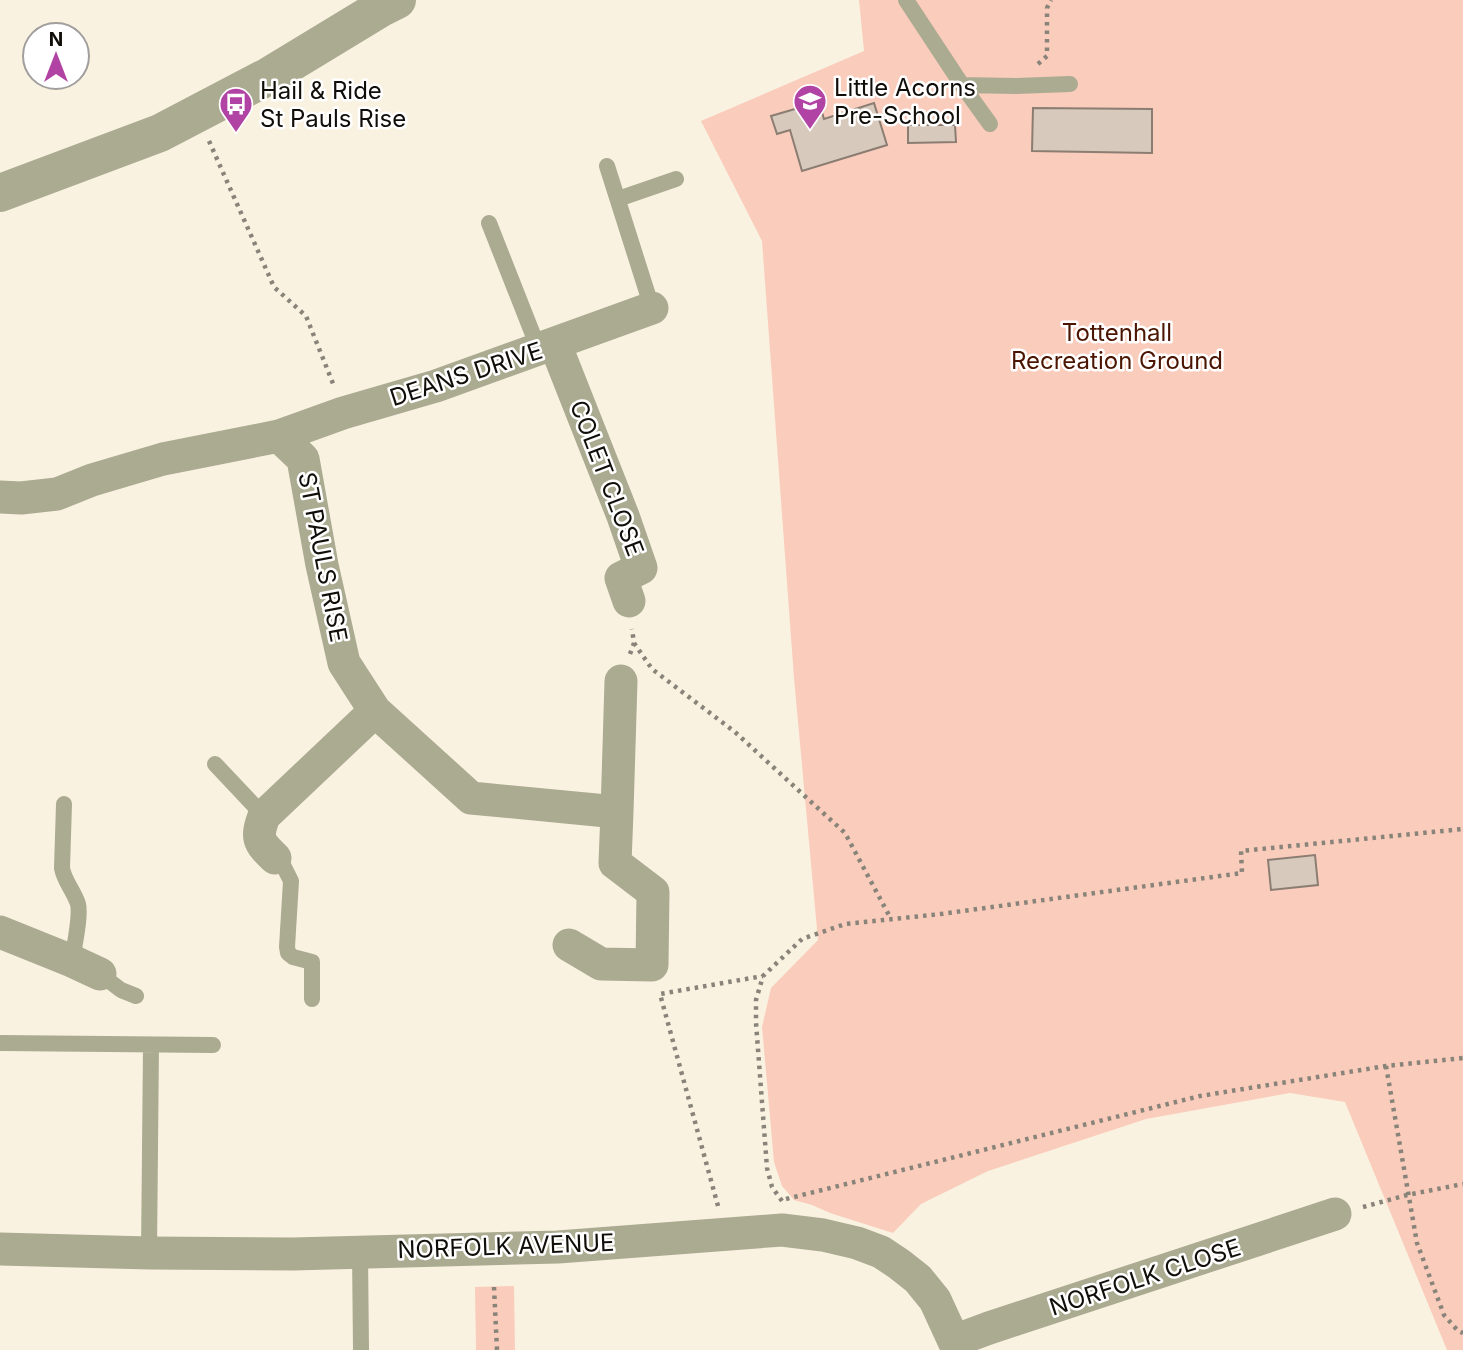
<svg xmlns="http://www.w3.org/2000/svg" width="1463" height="1350" font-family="Inter,sans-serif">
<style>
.green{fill:#faccbc}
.building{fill:#d8c9bd;stroke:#8b7d72;stroke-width:2}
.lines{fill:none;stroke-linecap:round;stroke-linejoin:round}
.path{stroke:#898479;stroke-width:4.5;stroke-dasharray:3.5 5;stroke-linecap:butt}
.service{stroke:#abab91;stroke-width:16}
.minor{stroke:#abab91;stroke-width:33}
.tertiary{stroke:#abab91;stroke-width:38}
.labels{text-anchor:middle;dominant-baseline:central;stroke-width:5;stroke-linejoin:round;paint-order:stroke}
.poi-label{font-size:24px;fill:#110e09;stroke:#fff;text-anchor:start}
.park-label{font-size:24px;fill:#4b1501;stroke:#fff}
.street-label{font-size:24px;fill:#110e09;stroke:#fff}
</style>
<rect width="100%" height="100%" fill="#faf2e1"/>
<path class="green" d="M859,0H1463V1350H1447L1345,1102L1290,1093L1146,1119L988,1171L921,1204L893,1233L830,1213L812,1205L794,1200L782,1186L774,1162L762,1027L771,988L818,940L794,678L762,241L701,121L864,51Z
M514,1286L515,1350H476L475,1287Z"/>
<path class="building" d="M819,102L824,119L874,103L887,145L802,171L790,130L777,134L771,116Z
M1033,108L1152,109V153L1032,151Z
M908,125H955L956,142L908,143Z
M1315,855L1318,885L1271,890L1268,860Z"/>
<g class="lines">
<path class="path" d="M1038,64L1047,56V8L1051,0
M209,141L274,287L306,316L334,386
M634,643L652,669L735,732L845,833L891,919
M630,654L634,643L632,629
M1386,1066L1417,1243L1444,1315L1458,1331L1463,1333
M786,1199L1200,1096L1386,1066L1463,1058
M782,1201L772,1187L767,1168L756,1023V1000L763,976L802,939L845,924L941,914L1242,873L1241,851L1463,829
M718,1206L660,994L763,976
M1363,1207L1407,1195L1463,1184
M494,1287L497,1350"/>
<path class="service" d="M906,0L962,85L990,124
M962,85L1016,86L1070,84
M607,166L652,308
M618,199L676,179
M489,223L539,350
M215,764L264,816
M64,804L62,868C64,881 74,891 78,904C81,916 74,947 72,961
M275,858L284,867L291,881L287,947L288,953L293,957L312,962V999
M100,974L121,990L136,996
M0,1043L213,1045
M360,1252L361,1350
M149,1253L151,1045"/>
<path class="minor" d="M555,344L623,516L641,568L621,578L629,601
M279,436L343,413L436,386L652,308
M0,497L21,498L57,494L92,480L163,459L279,436L303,459L322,565L344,663L375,711L471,798L617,812L615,863L653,892L652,965L601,964L569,945
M617,812L621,681
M275,858C258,842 256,838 264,816L375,711
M0,932L72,961L100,974
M0,1249L149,1253L293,1254L558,1247L782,1230L823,1235L857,1243L881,1252L899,1264L918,1279L935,1300L958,1350
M954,1341L989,1328L1335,1214"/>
<path class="tertiary" d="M0,193L160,133L269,76L381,8L397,0"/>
</g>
<defs>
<symbol id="school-pin" viewBox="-11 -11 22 30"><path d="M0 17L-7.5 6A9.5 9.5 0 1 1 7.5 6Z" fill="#b043a3" stroke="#fff"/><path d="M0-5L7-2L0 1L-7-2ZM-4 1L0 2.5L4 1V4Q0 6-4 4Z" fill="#fff"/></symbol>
<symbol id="bus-pin" viewBox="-11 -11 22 30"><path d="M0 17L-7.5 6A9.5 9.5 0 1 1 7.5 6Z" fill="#b043a3" stroke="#fff"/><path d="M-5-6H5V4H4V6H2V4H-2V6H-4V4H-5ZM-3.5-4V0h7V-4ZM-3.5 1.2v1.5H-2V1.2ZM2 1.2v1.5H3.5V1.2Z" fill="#fff"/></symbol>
</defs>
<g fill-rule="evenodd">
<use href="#school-pin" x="791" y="82" width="38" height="52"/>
<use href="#bus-pin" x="217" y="85" width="38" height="52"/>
</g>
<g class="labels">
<g class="poi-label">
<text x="834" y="87">Little Acorns<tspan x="834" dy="28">Pre-School</tspan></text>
<text x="260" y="90">Hail &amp; Ride<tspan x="260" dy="28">St Pauls Rise</tspan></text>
</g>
<g class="park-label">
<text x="1117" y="332">Tottenhall<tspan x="1117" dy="28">Recreation Ground</tspan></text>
</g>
<g class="street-label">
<text transform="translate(466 374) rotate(-18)">DEANS DRIVE</text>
<text transform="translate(607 478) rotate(69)">COLET CLOSE</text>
<text transform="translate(323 557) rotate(79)">ST PAULS RISE</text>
<text transform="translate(506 1246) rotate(-2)">NORFOLK AVENUE</text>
<text transform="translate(1145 1277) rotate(-18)">NORFOLK CLOSE</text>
</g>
</g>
<g transform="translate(56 56)"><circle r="33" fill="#ffffff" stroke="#a09f9d" stroke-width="2"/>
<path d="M0-5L12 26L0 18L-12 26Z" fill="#b043a3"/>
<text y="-10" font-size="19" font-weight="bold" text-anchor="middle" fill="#110e09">N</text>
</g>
</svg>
